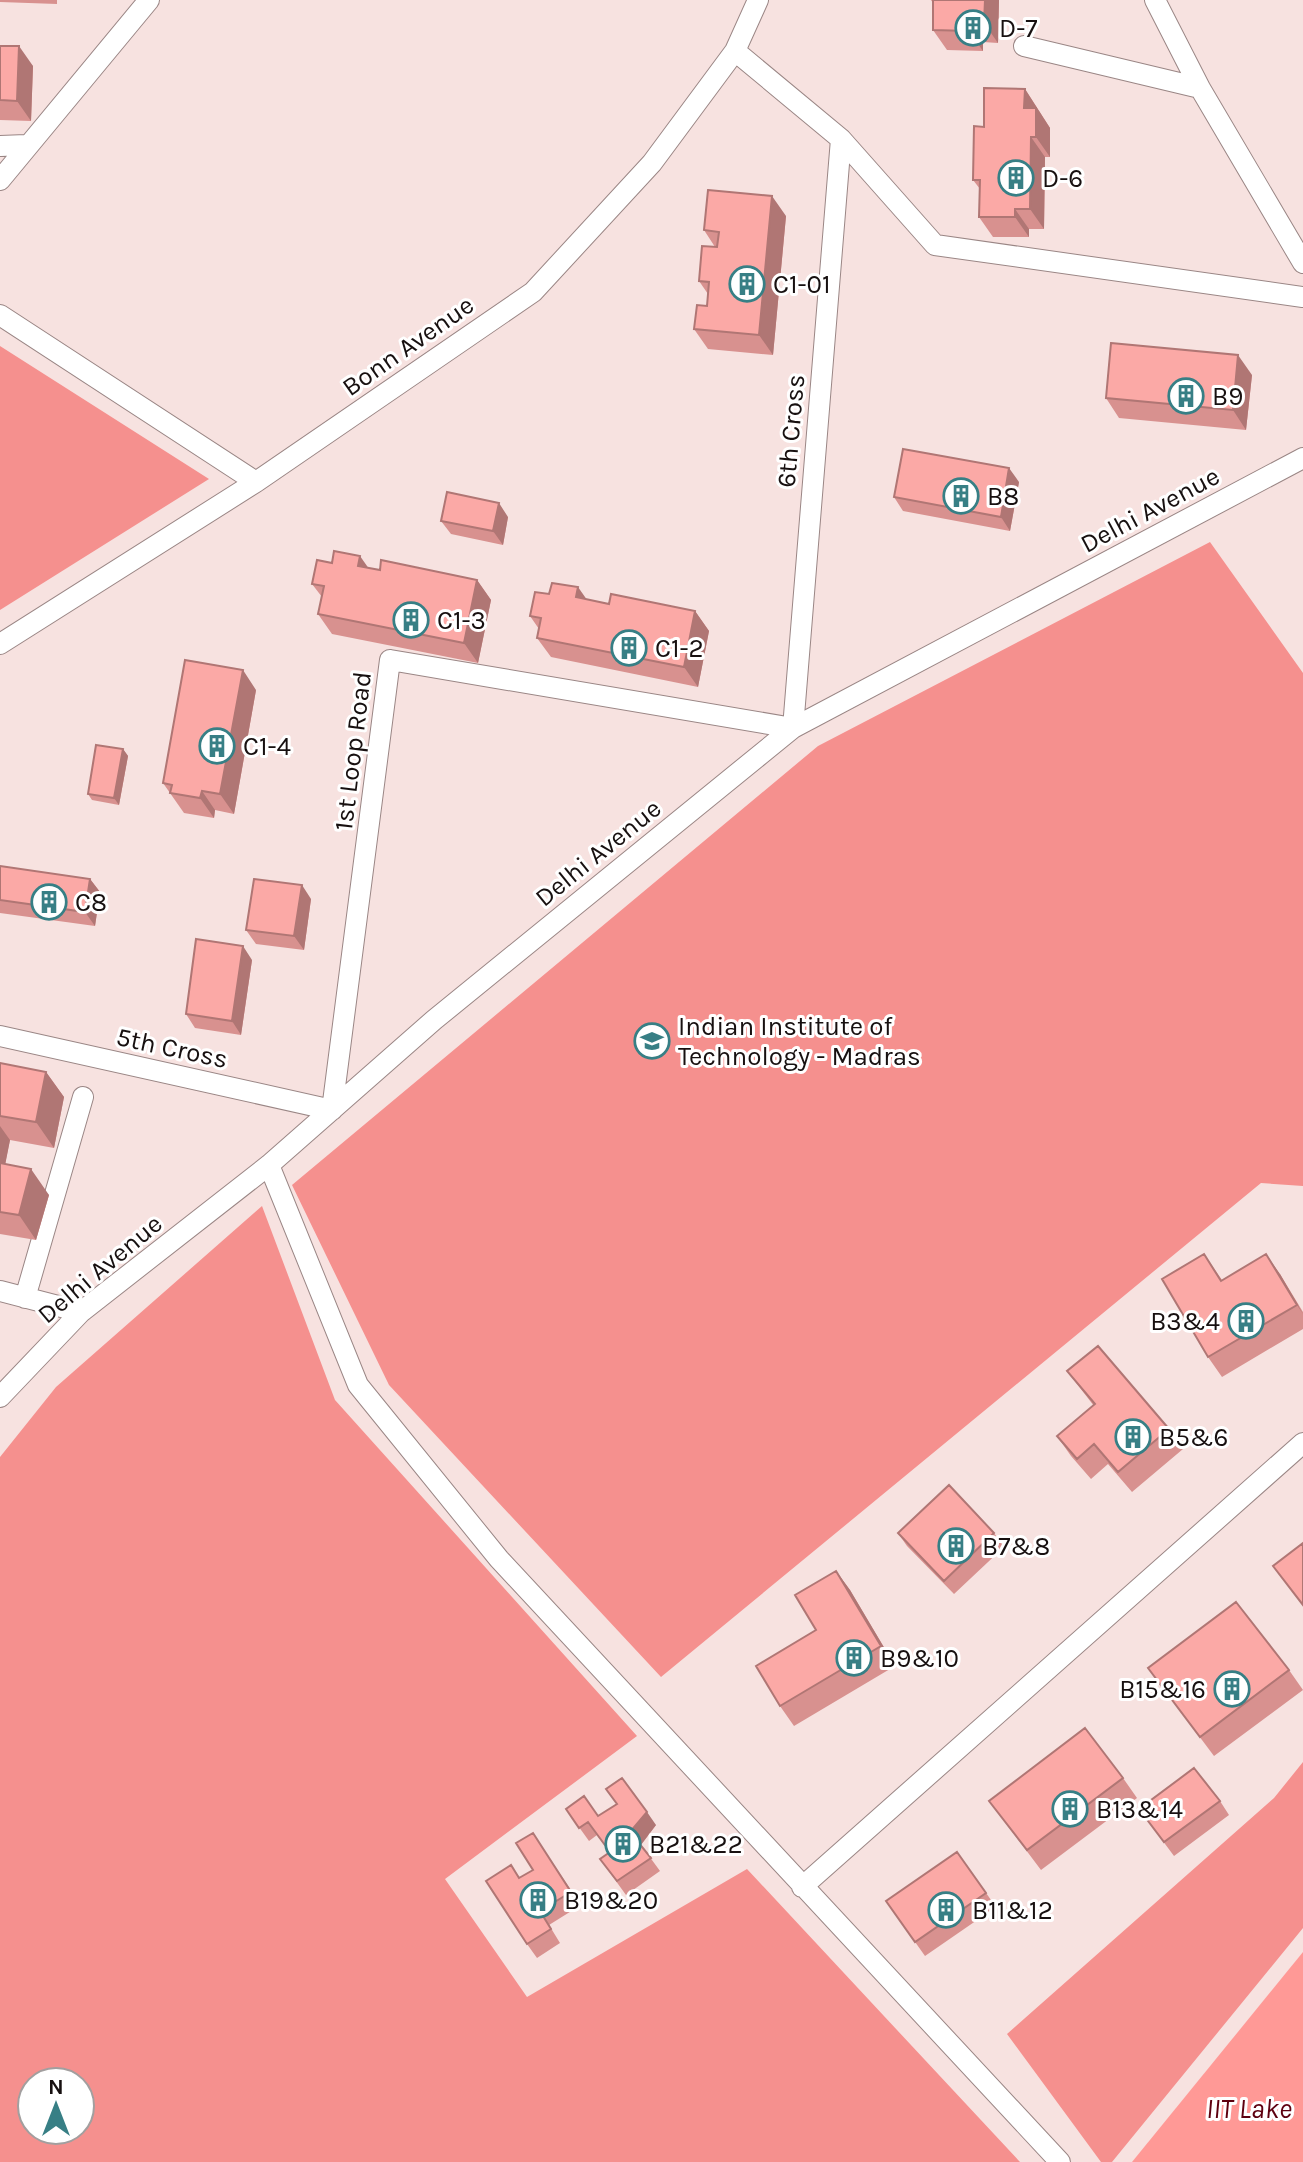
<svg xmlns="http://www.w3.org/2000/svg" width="1303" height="2162" font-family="Karla,sans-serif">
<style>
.forest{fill:#f5908e;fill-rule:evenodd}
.water{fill:#ff9996}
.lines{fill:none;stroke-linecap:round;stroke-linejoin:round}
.service-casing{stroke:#9a8685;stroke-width:22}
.service{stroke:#fff;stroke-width:20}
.wall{fill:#d8918f}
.shaded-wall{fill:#b07674}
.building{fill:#fba9a6;stroke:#b07674;stroke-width:2}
.labels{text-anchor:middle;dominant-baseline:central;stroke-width:6;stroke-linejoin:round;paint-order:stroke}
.poi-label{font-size:26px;fill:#171010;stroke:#fff;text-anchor:start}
.street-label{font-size:26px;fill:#171010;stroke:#fff}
.water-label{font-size:28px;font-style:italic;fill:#5e0110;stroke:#fff}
</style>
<rect width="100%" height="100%" fill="#f7e2e0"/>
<path class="forest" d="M0,346L209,479L0,610Z
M1210,542L1303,673V1186L1261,1183L661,1677L389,1385L292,1185L818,746Z
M262,1206L335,1400L637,1736L445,1879L527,1997L747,1869L1020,2162H0V1457L56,1387ZM32,2082H80V2130H32Z
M1303,1762V1928L1112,2162H1101L1007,2034L1274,1798Z"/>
<path class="water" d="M1303,1952V2162H1132Z"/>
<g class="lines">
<defs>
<path id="service" d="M1155,0L1200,88L1303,263
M1024,46L1200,88
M735,51L841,139L935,245L1303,297
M0,146L26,145
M0,180L149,0
M0,315L256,482
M0,644L256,482L533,292L652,163L735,51L758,0
M0,1036L332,1110L390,660L793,728L841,139
M269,1165L358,1385L499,1559L1060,2162
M0,1291L81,1312
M25,1298L83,1097
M0,1397L81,1312L269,1165L434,1020L793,728L1303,458
M802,1887L1303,1443"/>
</defs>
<use href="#service" class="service-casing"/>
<use href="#service" class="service"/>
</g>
<path class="wall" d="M0,0H57V4L0,2Z
M931,0H999L998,43L983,42V51L947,50L933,30V3Z
M0,46L33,66L31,121L0,120Z
M1025,89L1050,128V157H1045L1044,229H1029V237H993L979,217L980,189L973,180L984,127Z
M786,216L773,355L708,349L694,329L707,306L708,294L699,281L715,247L704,230Z
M1252,375L1246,430L1119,418L1106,398Z
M1019,482L1010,531L903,511L894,497Z
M508,517L503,545L451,534L441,521Z
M332,563L380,570L477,580L491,600L478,663L332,634L318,614L322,597L312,584Z
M549,594L586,599L609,604L695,611L709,631L698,687L551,657L537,638L539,629L530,616Z
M256,690L234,814L215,810L214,818L184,813L163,783Z
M123,749L128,756L119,805L92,800L88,794Z
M0,866L90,879L100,892L95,926L0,913Z
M311,899L304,950L256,944L246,930Z
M252,960L241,1035L195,1028L186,1014Z
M0,1063L46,1072L64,1097L54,1148L10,1140L5,1164L49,1195L36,1240L0,1234Z
M1204,1254L1222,1280L1280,1274L1303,1312V1329L1222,1377L1208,1357Z
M1067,1371L1169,1429L1183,1449L1132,1492L1108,1464L1091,1479L1071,1456L1057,1436L1094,1406Z
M898,1533H994L1004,1547L954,1594L907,1546Z
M836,1571L850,1590L895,1666L794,1726L780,1706L816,1630Z
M1148,1668L1289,1670L1303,1690L1214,1756Z
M1123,1778L1137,1798L1041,1870L989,1801Z
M1220,1801L1229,1815L1174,1856L1139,1809Z
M566,1809L598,1816L656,1825L641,1845L660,1871L626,1895L600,1859L610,1853L597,1835L589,1841Z
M542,1847L581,1905L549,1925L560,1943L537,1958L527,1944L511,1865L520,1878L533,1870Z
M957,1852L996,1907L925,1956L886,1901Z"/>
<path class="shaded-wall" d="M985,0H999L998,43L984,23Z
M969,23L983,42V51L969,31Z
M19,46L33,66L31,121L17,101Z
M1025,89L1050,128V157L1036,137L1024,108Z
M1031,137L1045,157L1044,229L1030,209Z
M772,196L786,216L773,355L759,335Z
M1015,209L1029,229V237L1015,217Z
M1238,355L1252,375L1246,430L1233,410Z
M1009,468L1019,482L1010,531L1001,517Z
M499,503L508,517L503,545L493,531Z
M360,556L374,576L358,566Z
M477,580L491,600L478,663L464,643Z
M578,587L592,607L576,597Z
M695,611L709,631L698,687L684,667Z
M243,670L256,690L234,814L220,794Z
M123,749L128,756L119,805L114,798Z
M202,791L215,810L214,818L200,798Z
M90,879L100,892L95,926L85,912Z
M302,885L311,899L304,950L294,936Z
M243,946L252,960L241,1035L232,1021Z
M46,1072L64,1097L54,1148L36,1122Z
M0,1126L10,1140L1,1186L0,1184Z
M31,1169L49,1195L36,1240L19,1215Z
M1266,1254L1280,1274L1303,1314L1297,1305Z
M836,1571L850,1590L895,1666L881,1646Z
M647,1812L656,1825L640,1846L630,1832Z"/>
<path class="building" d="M933,0H985L984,23H969V31L933,30Z
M0,46H19L17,101L0,100Z
M984,88L1025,89L1024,108H1036V137H1031L1030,209H1015V217H979L980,180H973L974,126L984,127Z
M708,190L772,196L759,335L694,329L697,305L707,306L709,282L699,281L702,246L717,247L719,232L704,230Z
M1111,343L1238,355L1233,410L1106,398Z
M903,449L1009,468L1001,517L894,497Z
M447,492L499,503L493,531L441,521Z
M334,551L360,556L358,566L380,570L381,560L477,580L464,643L318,614L324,586L312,584L317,560L332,563Z
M552,583L578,587L576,597L609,604L611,594L695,611L684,667L537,638L541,618L530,616L535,592L549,594Z
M185,660L243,670L220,794L202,791L200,798L170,793L172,785L163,783Z
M96,745L123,749L114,798L88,794Z
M0,866L90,879L85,912L0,900Z
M254,879L302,885L294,936L246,930Z
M196,939L243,946L232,1021L186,1014Z
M0,1063L46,1072L36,1122L0,1116Z
M0,1163L31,1169L19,1215L0,1212Z
M1204,1254L1221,1281L1266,1254L1297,1305L1208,1357L1162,1279Z
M1098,1346L1169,1429L1118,1472L1094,1444L1077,1459L1057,1436L1095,1404L1067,1371Z
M949,1485L994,1533L944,1581L898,1533Z
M1303,1543V1605L1273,1566Z
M836,1571L881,1646L780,1706L756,1666L816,1630L795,1595Z
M1236,1602L1289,1670L1200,1737L1148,1668Z
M1085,1728L1123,1778L1027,1850L989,1801Z
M1194,1768L1220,1801L1164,1842L1139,1809Z
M622,1778L647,1812L630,1832L651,1858L617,1881L600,1859L610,1852L588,1822L579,1828L566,1809L584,1796L598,1816L617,1804L606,1789Z
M533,1833L571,1892L540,1911L551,1929L527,1944L486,1881L511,1865L519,1878L533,1870L516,1843Z
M957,1852L986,1893L915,1942L886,1901Z"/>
<defs>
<symbol id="building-ring" viewBox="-11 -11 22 22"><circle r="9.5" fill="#fff" stroke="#377f85" stroke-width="1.5"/><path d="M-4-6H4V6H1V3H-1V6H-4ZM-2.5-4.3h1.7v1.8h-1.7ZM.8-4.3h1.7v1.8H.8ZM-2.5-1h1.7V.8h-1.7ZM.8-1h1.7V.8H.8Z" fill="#377f85"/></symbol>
<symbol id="university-ring" viewBox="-11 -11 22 22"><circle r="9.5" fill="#fff" stroke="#377f85" stroke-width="1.5"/><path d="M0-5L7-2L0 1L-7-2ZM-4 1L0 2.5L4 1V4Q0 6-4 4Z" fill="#377f85"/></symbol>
</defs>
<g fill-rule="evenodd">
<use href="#building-ring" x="953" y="8" width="40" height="40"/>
<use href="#building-ring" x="996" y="158" width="40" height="40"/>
<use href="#building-ring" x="727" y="264" width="40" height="40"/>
<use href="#building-ring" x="1166" y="376" width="40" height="40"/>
<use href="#building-ring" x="941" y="476" width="40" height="40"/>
<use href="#building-ring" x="391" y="600" width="40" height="40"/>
<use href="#building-ring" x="609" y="628" width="40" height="40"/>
<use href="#building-ring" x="197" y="726" width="40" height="40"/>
<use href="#building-ring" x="29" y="882" width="40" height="40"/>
<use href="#university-ring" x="632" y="1021" width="40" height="40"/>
<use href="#building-ring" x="1226" y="1301" width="40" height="40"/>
<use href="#building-ring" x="1113" y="1417" width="40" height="40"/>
<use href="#building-ring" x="936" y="1526" width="40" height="40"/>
<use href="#building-ring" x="834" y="1638" width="40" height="40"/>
<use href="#building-ring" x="1212" y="1669" width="40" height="40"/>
<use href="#building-ring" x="1050" y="1789" width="40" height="40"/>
<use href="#building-ring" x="603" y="1824" width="40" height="40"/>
<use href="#building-ring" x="518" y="1880" width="40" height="40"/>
<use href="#building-ring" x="926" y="1890" width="40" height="40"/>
</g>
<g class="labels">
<g class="poi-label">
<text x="999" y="28">D-7</text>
<text x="1042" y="178">D-6</text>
<text x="773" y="284">C1-01</text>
<text x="1212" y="396">B9</text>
<text x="987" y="496">B8</text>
<text x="437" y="620">C1-3</text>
<text x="655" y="648">C1-2</text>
<text x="243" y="746">C1-4</text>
<text x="75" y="902">C8</text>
<text x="678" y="1026">Indian Institute of<tspan x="678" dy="30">Technology - Madras</tspan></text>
<text x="1220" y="1321" text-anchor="end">B3&amp;4</text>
<text x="1159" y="1437">B5&amp;6</text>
<text x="982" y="1546">B7&amp;8</text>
<text x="880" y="1658">B9&amp;10</text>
<text x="1206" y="1689" text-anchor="end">B15&amp;16</text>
<text x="1096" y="1809">B13&amp;14</text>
<text x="649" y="1844">B21&amp;22</text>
<text x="564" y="1900">B19&amp;20</text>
<text x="972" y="1910">B11&amp;12</text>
</g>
<g class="street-label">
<text transform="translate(408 346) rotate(-35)">Bonn Avenue</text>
<text transform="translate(791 431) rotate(-85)">6th Cross</text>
<text transform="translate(1150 510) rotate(-28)">Delhi Avenue</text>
<text transform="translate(353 751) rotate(-83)">1st Loop Road</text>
<text transform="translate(598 853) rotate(-39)">Delhi Avenue</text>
<text transform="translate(172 1048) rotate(12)">5th Cross</text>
<text transform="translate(100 1269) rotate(-40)">Delhi Avenue</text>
</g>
<g class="water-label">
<text x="1249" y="2108">IIT Lake</text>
</g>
</g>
<g transform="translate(56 2106)"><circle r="38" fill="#ffffff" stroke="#a29f9f" stroke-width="2"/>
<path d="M0-6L14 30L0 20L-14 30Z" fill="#377f85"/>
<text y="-12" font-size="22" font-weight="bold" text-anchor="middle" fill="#171010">N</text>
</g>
</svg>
